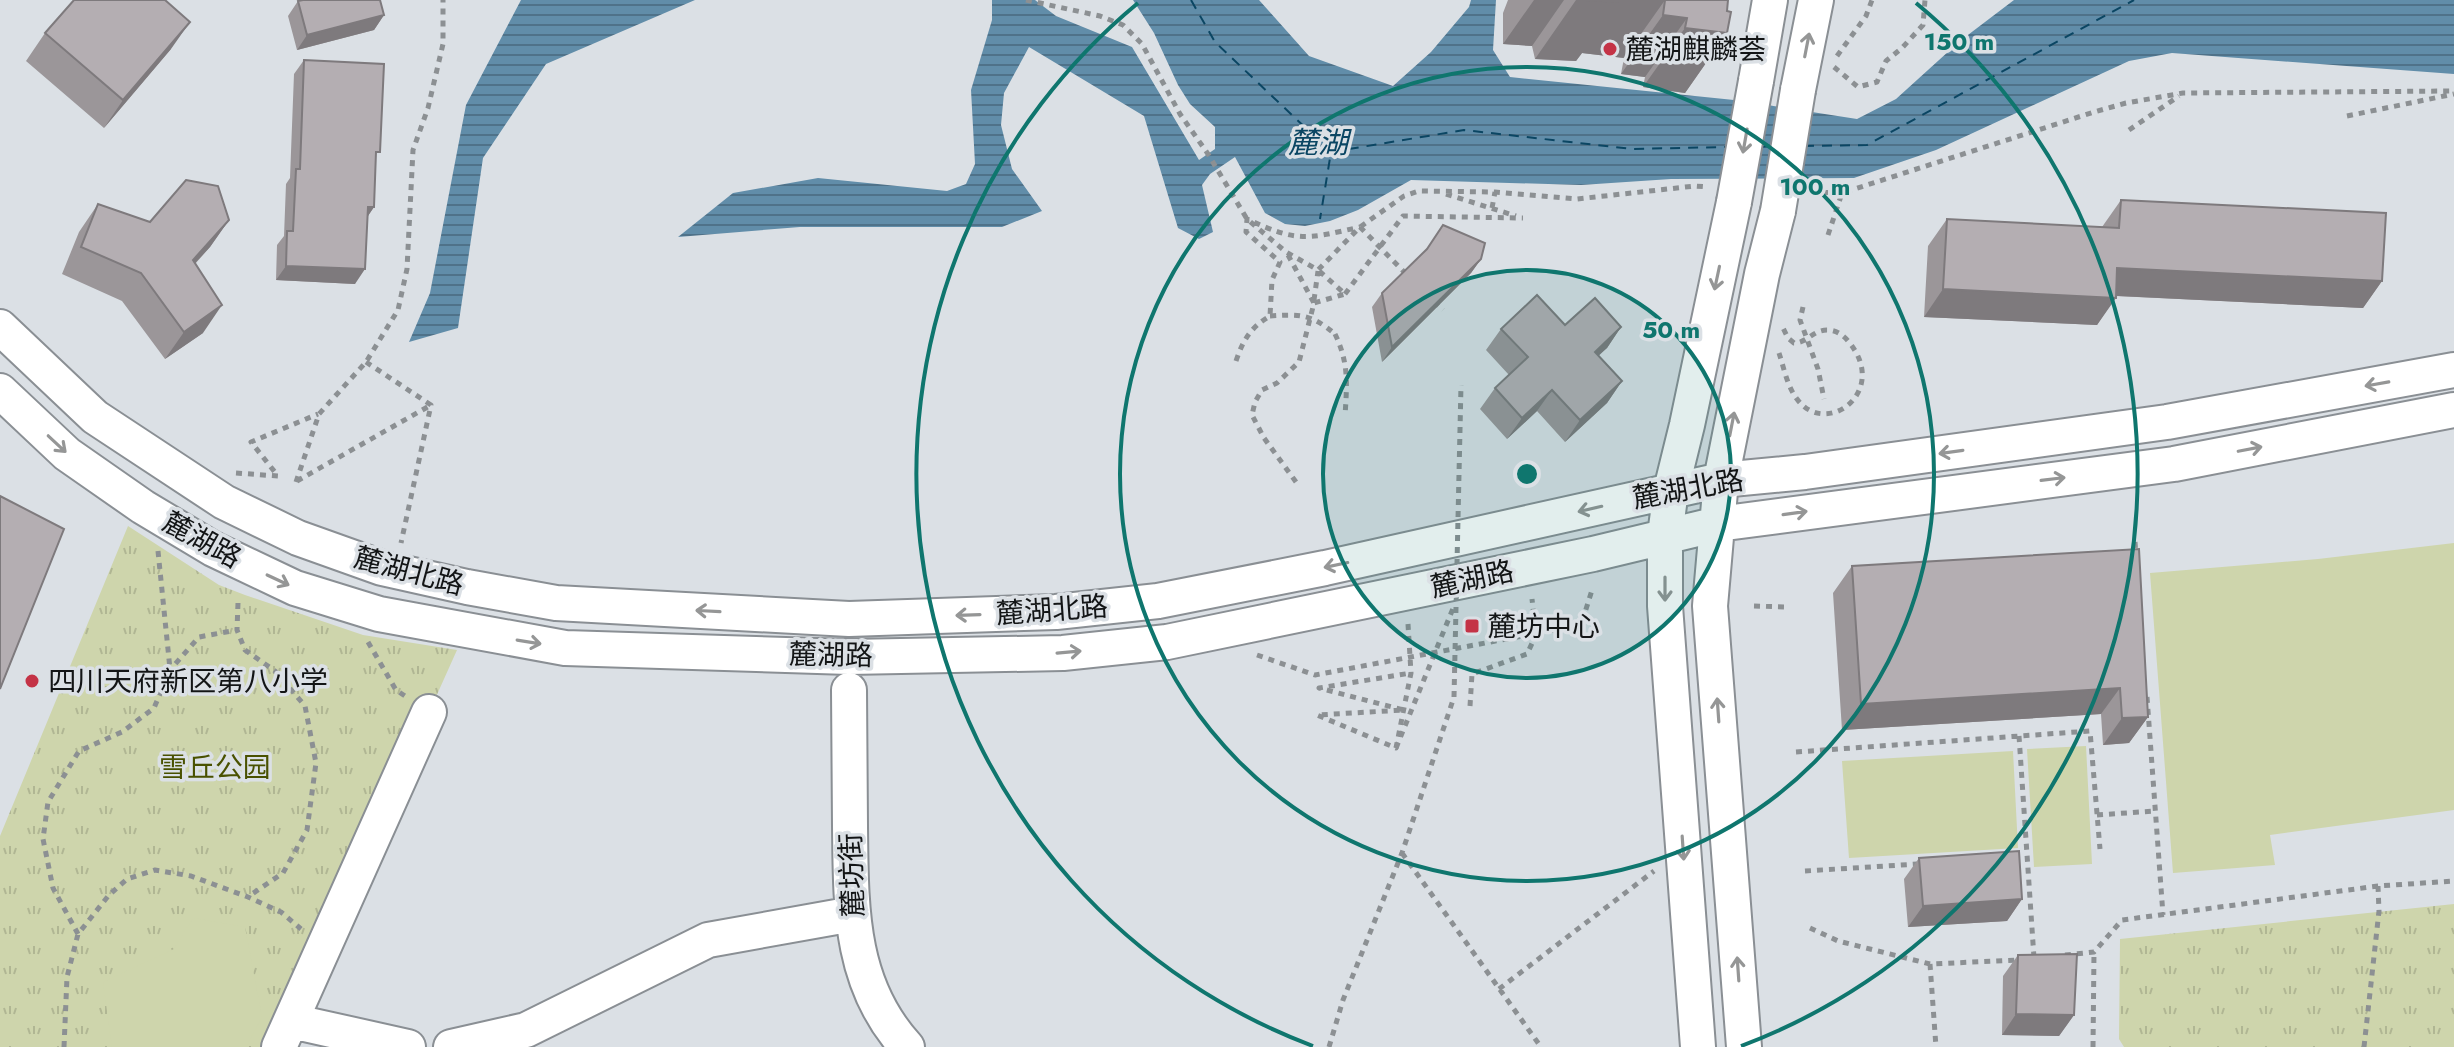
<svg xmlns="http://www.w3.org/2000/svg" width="2454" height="1047" font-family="Jost,'Noto Sans SC',sans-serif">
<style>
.grass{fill:url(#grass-tufts)}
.pitch{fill:#ced5ac}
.water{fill:url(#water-rules)}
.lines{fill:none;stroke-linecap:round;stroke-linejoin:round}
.ferry{stroke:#0b4663;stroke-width:2;stroke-dasharray:10 8;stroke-linecap:butt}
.minor-casing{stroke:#8a8f94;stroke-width:38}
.path{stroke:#8c9093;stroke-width:5;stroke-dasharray:6 6;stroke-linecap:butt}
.minor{stroke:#fff;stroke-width:34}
.minor-bridge-casing{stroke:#8a8f94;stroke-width:38;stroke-linecap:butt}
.path-bridge{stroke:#8c9093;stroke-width:5;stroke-dasharray:6 6;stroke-linecap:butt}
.minor-bridge{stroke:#fff;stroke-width:34}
.wall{fill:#9b9699}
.shaded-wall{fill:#7e7a7d}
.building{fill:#b4aeb2;stroke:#7e7a7d;stroke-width:2}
.oneway{stroke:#959696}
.ring{fill:none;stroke:#0f766e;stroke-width:4}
.poi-dot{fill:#c43346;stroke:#dbe0e5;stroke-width:3}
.labels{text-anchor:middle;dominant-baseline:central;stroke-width:7;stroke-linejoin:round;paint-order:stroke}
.poi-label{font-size:28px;fill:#131516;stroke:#dbe0e5;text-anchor:start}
.street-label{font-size:28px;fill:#131516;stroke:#dbe0e5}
.park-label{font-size:28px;fill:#495100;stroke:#dbe0e5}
.water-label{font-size:30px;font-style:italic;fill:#0b4663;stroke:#dbe0e5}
.centre{fill:#0f766e;stroke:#dbe0e5;stroke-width:4}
.ring-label{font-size:24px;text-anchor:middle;font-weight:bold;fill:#0f766e;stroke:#dbe0e5;stroke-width:7;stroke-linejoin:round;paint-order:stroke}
</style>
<defs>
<pattern id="grass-tufts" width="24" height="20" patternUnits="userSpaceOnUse" patternTransform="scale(2)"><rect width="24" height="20" fill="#ced5ac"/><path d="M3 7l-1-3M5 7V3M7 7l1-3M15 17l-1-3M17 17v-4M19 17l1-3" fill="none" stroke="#b0b693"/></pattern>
<pattern id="water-rules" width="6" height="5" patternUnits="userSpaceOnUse" patternTransform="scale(2)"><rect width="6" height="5" fill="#618da9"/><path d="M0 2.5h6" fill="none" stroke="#4f7289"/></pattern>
</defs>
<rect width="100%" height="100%" fill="#dbe0e5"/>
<path class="grass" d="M128,526L219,585L245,595L363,635L457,650L279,1047H0V836Z
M2454,904V1047H2124L2119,1039L2120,939Z"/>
<path class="pitch" d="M2454,543V810L2270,835L2275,865L2173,873L2150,573L2318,559Z
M2086,746L2092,864L2034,867L2027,749Z
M2013,751L2018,848L1849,858L1842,761Z
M193,918L245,927L262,1017L246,1047H112L103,982L174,949Z"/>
<path class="water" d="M521,0H695L546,64L483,158L458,328L409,342L430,293L466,105Z
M992,0H1035L1056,16L1132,47L1199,160L1215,149V127L1190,104L1178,85L1154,33L1133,0H1259L1309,56L1393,86L1431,52L1469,7L1471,0H1496L1493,50L1510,77L1734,100L1857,119L1896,99L1960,41L2014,0H2454V74L2172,53L2129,61L1936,150L1854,178L1671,179L1581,185L1411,180L1358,210L1330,221L1305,226L1285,224L1265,213L1235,157L1210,174L1202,185L1213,232L1199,239L1178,228L1144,116L1029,47L1004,93L1001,125L1012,169L1042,211L1002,227H800L678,237L733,193L818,178L947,191L966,184L975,164L971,90L992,20Z"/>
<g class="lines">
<path class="ferry" d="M1191,0L1215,42L1331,152L1320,219
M1804,146L1867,145L2134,0
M1760,147L1774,146
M1331,152L1464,130L1632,149L1726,147"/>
<defs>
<path id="minor" d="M1756,81L1770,0
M1798,90L1816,0
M0,327L95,417L224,502L298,538L382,568L467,587L556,603L849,619L1056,612L1158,601L1325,568L1721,480L1805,472L2167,422L2454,370
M0,391L67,454L143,507L213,549L295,588L379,614L565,648L849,657L1063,653L1167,642L1593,554L1718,524L2174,464L2454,410
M849,690C849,735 850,781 850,826C851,906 849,984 907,1047
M291,1021L408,1047
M279,1047L429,712
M451,1047L526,1030L708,940L853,914
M1698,1047L1665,606V535L1671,490L1687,425L1734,202
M1744,1047L1710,606L1721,480L1762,274L1778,211"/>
</defs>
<use href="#minor" class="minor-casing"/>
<path class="path" d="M1026,0L1100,16L1123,25L1142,44L1180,114L1208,154L1247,219L1286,252L1318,270L1360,227L1404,196L1419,191L1495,192L1577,199L1695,186L1708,187
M1837,56L1866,16L1872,0
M1834,67L1858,87L1877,82L1886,61L1902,48L1923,25L1925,0
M2347,116L2454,94
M2129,130L2179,96
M1810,192L1842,193L2094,112L2126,103L2183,93L2454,91
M1446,194L1516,216
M1492,208L1495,192
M1360,227L1407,275
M1828,235L1842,193
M1288,255L1314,303
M1345,294L1403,216L1523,218
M1314,300L1318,271
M1434,302L1443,310
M1803,307L1800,320L1818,369L1824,399
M1335,334C1349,363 1347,384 1345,416
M1779,353C1784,368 1787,386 1797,399C1826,439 1891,391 1848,341C1843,335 1836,330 1827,330C1813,330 1807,343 1794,343L1788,338L1782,326
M1236,361C1243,340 1251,327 1270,316L1272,280L1280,262L1246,232L1247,219C1298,243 1307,239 1360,227
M366,362L431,405L401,543
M236,473L278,476L251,442L318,414
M297,481L431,405
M296,482L319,414L366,362L398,310L407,269L413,150L428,108L443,44V0
M1296,482L1264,438L1252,415L1255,402L1262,390L1277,383L1299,362L1314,303L1345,294L1318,270
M2135,542L2136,555
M158,551L170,669
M238,603L237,630L245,650L275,671L305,706L316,763L307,830L283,873L249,896
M1754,606L1786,607
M1408,624L1411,673L1396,748L1317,715L1404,710L1319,688L1411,673
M368,642L396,690L405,696
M1257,655L1315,675L1581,625L1593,587
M2147,697L2163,915
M1470,706L1472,674L1527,654L1536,635L1532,599
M2019,736L2034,958
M1796,752L2090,731L2100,849
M2097,815L2155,811
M1402,853L1541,1047
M1805,871L1917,864
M1810,928L1838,941L1930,964L2019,960
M78,934L53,888L43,839L48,802L79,751L122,732L154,708L170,670L199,637L237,630
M2065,955L2094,952L2122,920L2378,886L2454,881
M1930,964L1936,1047
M1499,989L1654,871
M64,1047L67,977L78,934L109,895L127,879L155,870L191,876L248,897L281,912L301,929
M1329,1047L1343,1000L1402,853L1454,697
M2093,1047L2094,952
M2364,1047L2379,911L2378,886"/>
<use href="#minor" class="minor"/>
<defs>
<path id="minor-bridge" d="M1734,202L1756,81
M1778,211L1798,90"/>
</defs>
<use href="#minor-bridge" class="minor-bridge-casing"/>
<path class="path-bridge" d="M1270,316C1301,314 1311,314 1335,334
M1454,697L1461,385
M1396,748L1454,606"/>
<use href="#minor-bridge" class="minor-bridge"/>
</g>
<path class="wall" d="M1508,0H1728L1727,11V33L1685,93L1643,87L1645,77L1621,74L1624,58L1582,53L1576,61L1535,59L1532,46L1503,44V13Z
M298,1L384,15L374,30L297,50L288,16Z
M45,33L171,49L104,128L26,61Z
M304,60L376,157L374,207L367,217L355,284L276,280L277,245L284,236L286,184L290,178L294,74Z
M2121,200L2382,281L2363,308L2116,296L2097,325L1924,317L1928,246L1947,219L2102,227Z
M98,204L150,222L229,220L210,247L195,264L203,333L165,359L122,301L62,274L79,232Z
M1481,259L1471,273L1382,362L1372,307L1382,293Z
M1565,325L1621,327L1607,348L1598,355L1622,381L1607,403L1565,442L1537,411L1507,439L1480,409L1495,388L1509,375L1486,350L1501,329Z
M2139,549L2148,717L2129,743L2103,745L2101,714L1842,730L1833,593L1852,566Z
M1919,858L2022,899L2007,921L1908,927L1904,879Z
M2018,955L2074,1015L2059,1036L2002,1035L2003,976Z"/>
<path class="shaded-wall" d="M1534,0H1564L1532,46L1503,44Z
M1576,0H1665L1624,58L1582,53L1576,61L1535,59Z
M384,15L374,30L297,50L307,35Z
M1663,15L1687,18L1645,77L1621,74Z
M190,22L171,49L104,128L123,100Z
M1685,28L1727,33L1685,93L1643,87Z
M368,207H374L364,222Z
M229,220L210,247L173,287L193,260Z
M1481,259L1471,273L1382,362L1392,347Z
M286,266L365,269L355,284L276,280Z
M2117,268L2382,281L2363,308L2098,295Z
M1943,289L2116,298L2097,325L1924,317Z
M222,305L203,333L165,359L184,332Z
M1621,327L1607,348L1580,373L1595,352Z
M1622,381L1607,403L1565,442L1580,420Z
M1552,390L1537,411L1507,439L1522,418Z
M2120,688L2101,714L1842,730L1861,704Z
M2148,717L2129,743L2103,745L2122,718Z
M2022,899L2007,921L1908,927L1923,906Z
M2016,1014L2074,1015L2059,1036L2002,1035Z"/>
<path class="building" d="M74,0H165L190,22L123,100L45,33Z
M303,0H380L384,15L307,35L298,1Z
M1585,0H1618V2Z
M1665,0H1728L1727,11L1731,12L1727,33L1685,28L1687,18L1663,15Z
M304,60L384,64L380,152H376L374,207H368L365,269L286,266L287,231H293L296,169H300Z
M186,180L218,186L229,220L193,260L222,305L184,332L141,273L81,247L98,204L150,222Z
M2121,200L2386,213L2382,281L2117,268L2116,298L1943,289L1947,219L2119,228Z
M1443,225L1485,243L1481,259L1392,347L1382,293L1427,249Z
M1537,295L1565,325L1595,298L1621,327L1595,352L1622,381L1580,420L1552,390L1522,418L1495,388L1528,357L1501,329Z
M0,496L64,529L0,689Z
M2139,549L2148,717L2122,718L2120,688L1861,704L1852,566Z
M2019,851L2022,899L1923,906L1919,858Z
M2077,954L2074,1015L2016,1014L2018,955Z"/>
<defs><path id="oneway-shaft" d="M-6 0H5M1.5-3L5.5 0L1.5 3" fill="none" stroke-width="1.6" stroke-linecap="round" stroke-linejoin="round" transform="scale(2)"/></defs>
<g class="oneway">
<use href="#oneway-shaft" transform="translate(1807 45) rotate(-79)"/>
<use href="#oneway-shaft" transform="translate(1745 141) rotate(100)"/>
<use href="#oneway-shaft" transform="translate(1717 278) rotate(102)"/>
<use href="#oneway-shaft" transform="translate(2377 384) rotate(170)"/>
<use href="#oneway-shaft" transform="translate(1732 424) rotate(-79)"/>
<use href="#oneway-shaft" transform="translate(57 444) rotate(43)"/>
<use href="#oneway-shaft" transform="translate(2250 449) rotate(-11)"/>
<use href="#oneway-shaft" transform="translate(1951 452) rotate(172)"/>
<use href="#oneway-shaft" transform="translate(2053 479) rotate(-7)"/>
<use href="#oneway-shaft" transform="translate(1590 509) rotate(167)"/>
<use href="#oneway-shaft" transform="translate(1795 513) rotate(-8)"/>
<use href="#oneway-shaft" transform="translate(1336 565) rotate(168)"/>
<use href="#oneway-shaft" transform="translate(278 580) rotate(25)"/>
<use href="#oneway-shaft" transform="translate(1665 589) rotate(90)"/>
<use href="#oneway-shaft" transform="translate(708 611) rotate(-177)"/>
<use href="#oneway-shaft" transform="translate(968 615) rotate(178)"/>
<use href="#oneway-shaft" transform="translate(529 642) rotate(9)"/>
<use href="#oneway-shaft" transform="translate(1069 652) rotate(-5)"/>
<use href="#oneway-shaft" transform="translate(1718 710) rotate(-94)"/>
<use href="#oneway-shaft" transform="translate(1683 848) rotate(86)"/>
<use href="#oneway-shaft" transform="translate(1738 969) rotate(-94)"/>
</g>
<circle cx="1527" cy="474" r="204" fill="#0f766e" fill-opacity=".12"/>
<g class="ring">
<circle cx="1527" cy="474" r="204"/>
<circle cx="1527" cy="474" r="407"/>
<path d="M1313 1046A611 611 0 0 1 1138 3M1916 3A611 611 0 0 1 1741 1046"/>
</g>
<g class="poi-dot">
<circle cx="1610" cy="49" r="8"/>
<rect x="1464" y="618" width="16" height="16" rx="4"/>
<circle cx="32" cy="681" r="8"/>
</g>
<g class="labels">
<g class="poi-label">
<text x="1626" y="49">麓湖麒麟荟</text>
<text x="1488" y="626">麓坊中心</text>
<text x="48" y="681">四川天府新区第八小学</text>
</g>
<g class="street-label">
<text transform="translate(1688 489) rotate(-10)">麓湖北路</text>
<text transform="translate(202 540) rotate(29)">麓湖路</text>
<text transform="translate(409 571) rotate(15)">麓湖北路</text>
<text transform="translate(1472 579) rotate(-12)">麓湖路</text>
<text transform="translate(1052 610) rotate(-4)">麓湖北路</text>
<text transform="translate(831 655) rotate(1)">麓湖路</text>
<text transform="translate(852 875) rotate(-92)">麓坊街</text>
</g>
<g class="park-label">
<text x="215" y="767">雪丘公园</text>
</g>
<g class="water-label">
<text x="1318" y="142">麓湖</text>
</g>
</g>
<circle cx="1527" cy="474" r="12" class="centre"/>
<g class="ring-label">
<text x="1959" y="50">150 m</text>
<text x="1815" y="195">100 m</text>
<text x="1671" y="338">50 m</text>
</g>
</svg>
